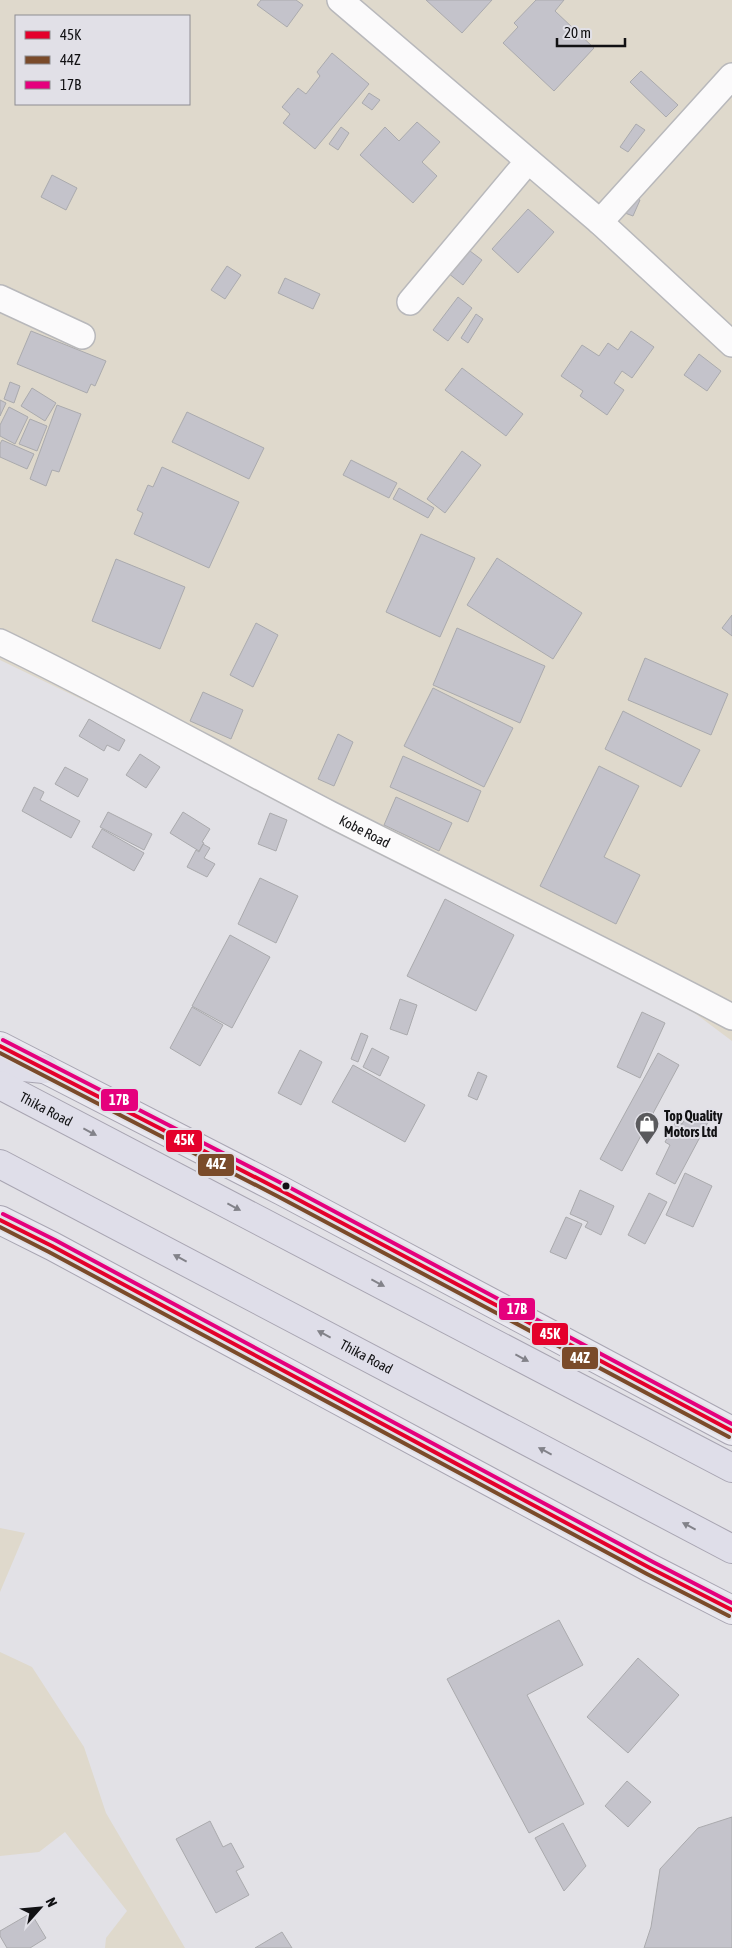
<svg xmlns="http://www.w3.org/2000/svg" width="732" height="1948" font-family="'Asap Condensed',sans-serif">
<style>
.green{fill:#dfd9cc;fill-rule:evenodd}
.building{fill:#c4c3cb;stroke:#aaaaad}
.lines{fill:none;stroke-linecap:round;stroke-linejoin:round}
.minor-casing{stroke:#b8b8bb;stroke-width:28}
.major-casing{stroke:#a8a5b2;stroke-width:30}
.highway-casing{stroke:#a8a5b2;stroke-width:30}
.minor{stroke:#fbfafb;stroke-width:25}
.major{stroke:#eae9f0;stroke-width:28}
.highway{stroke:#dfdee9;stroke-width:28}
.bus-1-casing{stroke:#e1e0e7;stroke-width:8}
.bus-2-casing{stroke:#e1e0e7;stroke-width:8}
.bus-3-casing{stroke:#e1e0e7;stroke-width:8}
.bus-1{stroke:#e4002b;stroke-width:4}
.bus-2{stroke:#7a4b2a;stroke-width:4}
.bus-3{stroke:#e5007d;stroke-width:4}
.oneway{fill:#828289}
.bus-dot{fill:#111113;stroke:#e1e0e7;stroke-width:2}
.labels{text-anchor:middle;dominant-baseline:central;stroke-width:4;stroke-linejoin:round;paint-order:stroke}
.street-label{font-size:14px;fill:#111113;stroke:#e1e0e7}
.poi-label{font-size:14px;font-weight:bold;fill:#111113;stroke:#e1e0e7;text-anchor:start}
.line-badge{stroke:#e1e0e7;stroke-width:2}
.badge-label{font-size:14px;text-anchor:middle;font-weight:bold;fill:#fff}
</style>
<rect width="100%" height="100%" fill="#e2e1e6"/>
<path class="green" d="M0,0H732V1041L628,963L0,660ZM16,16H189V104H16Z
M0,1528L25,1533L0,1592Z
M0,1652L32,1667L84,1747L106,1813L185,1948H105L106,1938L127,1911L65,1832L39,1852L0,1856Z"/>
<path class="building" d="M261,0H296L303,5L287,27L257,5Z
M426,0H492L462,33Z
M536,0H564L555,11L594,48L554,91L503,43L518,27L514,23Z
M332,53L369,84L315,149L283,123L290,114L282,107L298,88L306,94L320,76L317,72Z
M641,71L678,105L666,117L630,82Z
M369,93L380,100L372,110L362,103Z
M417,122L440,142L422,162L437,176L413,203L360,155L385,127L399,141Z
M636,124L645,130L628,152L620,147Z
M341,127L349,133L338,150L329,144Z
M52,175L77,188L66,210L41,197Z
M632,196L640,200L633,216L625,213Z
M528,209L554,232L518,273L492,249Z
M466,248L482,260L463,285L448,273Z
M227,266L241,275L225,299L211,290Z
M285,278L320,294L313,309L278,293Z
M458,297L472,308L448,341L433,330Z
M476,314L483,319L468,343L461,338Z
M31,331L106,361L95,386L91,384L87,393L17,364Z
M631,331L654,347L632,378L622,371L614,383L624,390L607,415L580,396L583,391L561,376L582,345L599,356L608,343L618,350Z
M699,354L721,371L707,391L684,375Z
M462,368L523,414L506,436L445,390Z
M10,382L20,386L14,403L4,399Z
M32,388L56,403L45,421L21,406Z
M0,400L6,403L0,416Z
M57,405L81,414L59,472L52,470L46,486L30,479Z
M9,407L28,417L15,444L0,436V425Z
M187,412L264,448L249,479L172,442Z
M30,419L47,426L37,451L19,444Z
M2,440L34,454L27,469L0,457V444Z
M462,451L481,465L445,513L427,499Z
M351,460L397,483L389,498L343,475Z
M162,467L239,502L209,568L134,534L143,513L137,510L148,485L153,487Z
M399,488L434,508L428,518L393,499Z
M421,534L475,558L440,637L386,612Z
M497,558L582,613L553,659L467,605Z
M116,559L185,587L160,649L92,621Z
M732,615V636L722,628Z
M256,623L278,635L253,687L230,675Z
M457,628L545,666L520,723L433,685Z
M645,658L728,694L711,735L628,700Z
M433,688L513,728L484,787L404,746Z
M203,692L243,710L231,739L190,721Z
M623,711L700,750L681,787L605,749Z
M89,719L125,740L119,751L107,745L104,751L79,736Z
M338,734L353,742L334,786L318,779Z
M140,754L160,767L146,788L126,775Z
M403,756L481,791L468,822L390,787Z
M599,766L639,786L604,857L640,875L616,924L540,886Z
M65,767L88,779L78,797L55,784Z
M34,787L44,792L40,800L80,821L71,838L22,811Z
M396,797L452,823L439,851L384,825Z
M108,812L152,834L144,850L100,827Z
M183,812L210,829L202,842L204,843L199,851L170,833Z
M270,813L287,820L276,851L258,844Z
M102,829L144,853L134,871L92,847Z
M203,844L210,848L204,858L215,864L207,877L187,867L196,850L199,852Z
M260,878L298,896L276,943L238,924Z
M445,899L514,935L476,1011L407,976Z
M230,935L270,957L232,1028L192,1006Z
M400,999L417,1005L407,1035L390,1029Z
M192,1007L223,1025L200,1066L170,1048Z
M642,1012L665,1023L640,1078L617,1067Z
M361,1033L368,1036L358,1062L351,1059Z
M372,1048L389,1057L380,1076L363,1067Z
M300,1050L322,1062L301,1105L278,1093Z
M658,1053L679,1065L622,1171L600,1159Z
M353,1065L425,1105L405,1142L332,1102Z
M478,1072L487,1076L477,1100L468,1096Z
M689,1112L708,1122L675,1184L656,1174L670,1145L665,1142L676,1121L682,1124Z
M685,1173L712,1186L693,1227L666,1215Z
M580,1190L614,1206L601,1235L585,1227L588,1222L570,1214Z
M649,1193L667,1202L645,1244L628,1235Z
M566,1217L582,1224L566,1259L550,1252Z
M559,1620L583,1665L527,1695L584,1804L529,1833L447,1679Z
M638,1658L679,1695L628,1753L587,1717Z
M627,1781L651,1802L628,1827L605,1806Z
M732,1817V1948H644L651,1927L660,1869L698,1828Z
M210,1821L223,1847L231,1843L244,1867L236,1871L249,1895L216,1913L176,1839Z
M563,1823L586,1866L564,1891L535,1838Z
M31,1913L46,1938L30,1948H7L0,1936V1931Z
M282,1932L292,1948H255Z"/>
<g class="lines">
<defs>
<g id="minor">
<path d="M340,0L600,222L732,344"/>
<path d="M600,222L732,76"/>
<path d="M0,298L82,336"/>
<path d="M410,302L528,161"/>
<path id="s1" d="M0,642C112,696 220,757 330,814C464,882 599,947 732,1017"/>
</g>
<path id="major" d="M0,1046L282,1191L732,1431
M0,1220L52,1246L650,1568L732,1610"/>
<g id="highway">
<path d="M0,1065L44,1069"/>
<path id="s2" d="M0,1085L732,1468"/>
<path id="s3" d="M0,1164L732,1549"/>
</g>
</defs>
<use href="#minor" class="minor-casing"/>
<use href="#major" class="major-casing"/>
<use href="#highway" class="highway-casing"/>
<use href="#minor" class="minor"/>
<use href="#major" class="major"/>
<use href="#highway" class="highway"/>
<defs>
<path id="bus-1" d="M0,1046L282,1191L732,1431
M0,1220L52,1246L650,1568L732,1610"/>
<path id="bus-2" d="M0,1053L279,1197L729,1437
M0,1227L49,1252L647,1574L729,1616"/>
<path id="bus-3" d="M3,1040L285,1185L732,1424
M3,1214L55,1240L653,1562L732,1603"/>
</defs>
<use href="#bus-1" class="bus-1-casing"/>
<use href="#bus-2" class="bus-2-casing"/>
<use href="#bus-3" class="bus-3-casing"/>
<use href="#bus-1" class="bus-1"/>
<use href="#bus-2" class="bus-2"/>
<use href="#bus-3" class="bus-3"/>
</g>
<defs><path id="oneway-solid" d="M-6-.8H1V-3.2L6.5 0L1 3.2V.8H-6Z" transform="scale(1.25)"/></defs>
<g class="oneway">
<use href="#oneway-solid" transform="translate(90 1132) rotate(28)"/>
<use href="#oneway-solid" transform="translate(234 1207) rotate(28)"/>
<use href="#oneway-solid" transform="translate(180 1258) rotate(-152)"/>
<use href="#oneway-solid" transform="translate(378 1283) rotate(28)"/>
<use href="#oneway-solid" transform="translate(324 1334) rotate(-152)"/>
<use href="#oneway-solid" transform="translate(522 1358) rotate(28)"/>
<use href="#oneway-solid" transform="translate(545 1451) rotate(-152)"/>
<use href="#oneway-solid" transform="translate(689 1526) rotate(-152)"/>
</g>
<defs>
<symbol id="shop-pin" viewBox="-11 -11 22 30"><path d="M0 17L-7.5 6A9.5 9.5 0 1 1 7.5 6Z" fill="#5a5a5d" stroke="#e1e0e7"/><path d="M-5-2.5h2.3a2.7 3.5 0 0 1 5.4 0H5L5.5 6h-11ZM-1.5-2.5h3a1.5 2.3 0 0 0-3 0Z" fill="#fff"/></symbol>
</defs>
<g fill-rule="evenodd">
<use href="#shop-pin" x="633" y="1110" width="28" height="38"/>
</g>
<circle class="bus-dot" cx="286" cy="1186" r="4.5"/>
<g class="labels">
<g class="street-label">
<text stroke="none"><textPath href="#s1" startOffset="411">Kobe Road</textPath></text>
<text stroke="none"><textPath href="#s2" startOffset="52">Thika Road</textPath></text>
<text stroke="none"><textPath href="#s3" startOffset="414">Thika Road</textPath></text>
</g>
<g class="poi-label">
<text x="664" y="1116">Top Quality<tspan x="664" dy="16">Motors Ltd</tspan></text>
</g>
</g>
<g class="line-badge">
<rect x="100" y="1088" width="39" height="24" rx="5" fill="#e5007d"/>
<rect x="165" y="1129" width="38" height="24" rx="5" fill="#e4002b"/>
<rect x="197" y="1153" width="38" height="24" rx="5" fill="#7a4b2a"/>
<rect x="498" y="1297" width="38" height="24" rx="5" fill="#e5007d"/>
<rect x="531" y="1322" width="38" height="24" rx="5" fill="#e4002b"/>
<rect x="561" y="1346" width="38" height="24" rx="5" fill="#7a4b2a"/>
</g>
<g class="badge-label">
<text x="119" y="1105">17B</text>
<text x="184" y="1145">45K</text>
<text x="216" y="1169">44Z</text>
<text x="517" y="1314">17B</text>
<text x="550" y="1339">45K</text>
<text x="580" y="1363">44Z</text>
</g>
<rect x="15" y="15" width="175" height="90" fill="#e1e0e7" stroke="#8e8d92"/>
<rect x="25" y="31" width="25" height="8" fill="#e4002b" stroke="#8e8d92"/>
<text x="60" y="40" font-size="15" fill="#111113">45K</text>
<rect x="25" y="56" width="25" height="8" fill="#7a4b2a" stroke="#8e8d92"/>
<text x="60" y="65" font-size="15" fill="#111113">44Z</text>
<rect x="25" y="81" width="25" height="8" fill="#e5007d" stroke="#8e8d92"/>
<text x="60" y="90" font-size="15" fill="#111113">17B</text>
<g transform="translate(40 1908) rotate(63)" stroke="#e1e0e7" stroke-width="4" paint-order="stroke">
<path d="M0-4L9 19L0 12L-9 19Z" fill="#111113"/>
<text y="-8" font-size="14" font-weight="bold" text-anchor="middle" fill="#111113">N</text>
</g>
<path d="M557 38v8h68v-8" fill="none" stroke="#111113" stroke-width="2.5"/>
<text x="564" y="38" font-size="15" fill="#111113" stroke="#e1e0e7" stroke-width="4" paint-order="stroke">20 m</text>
</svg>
